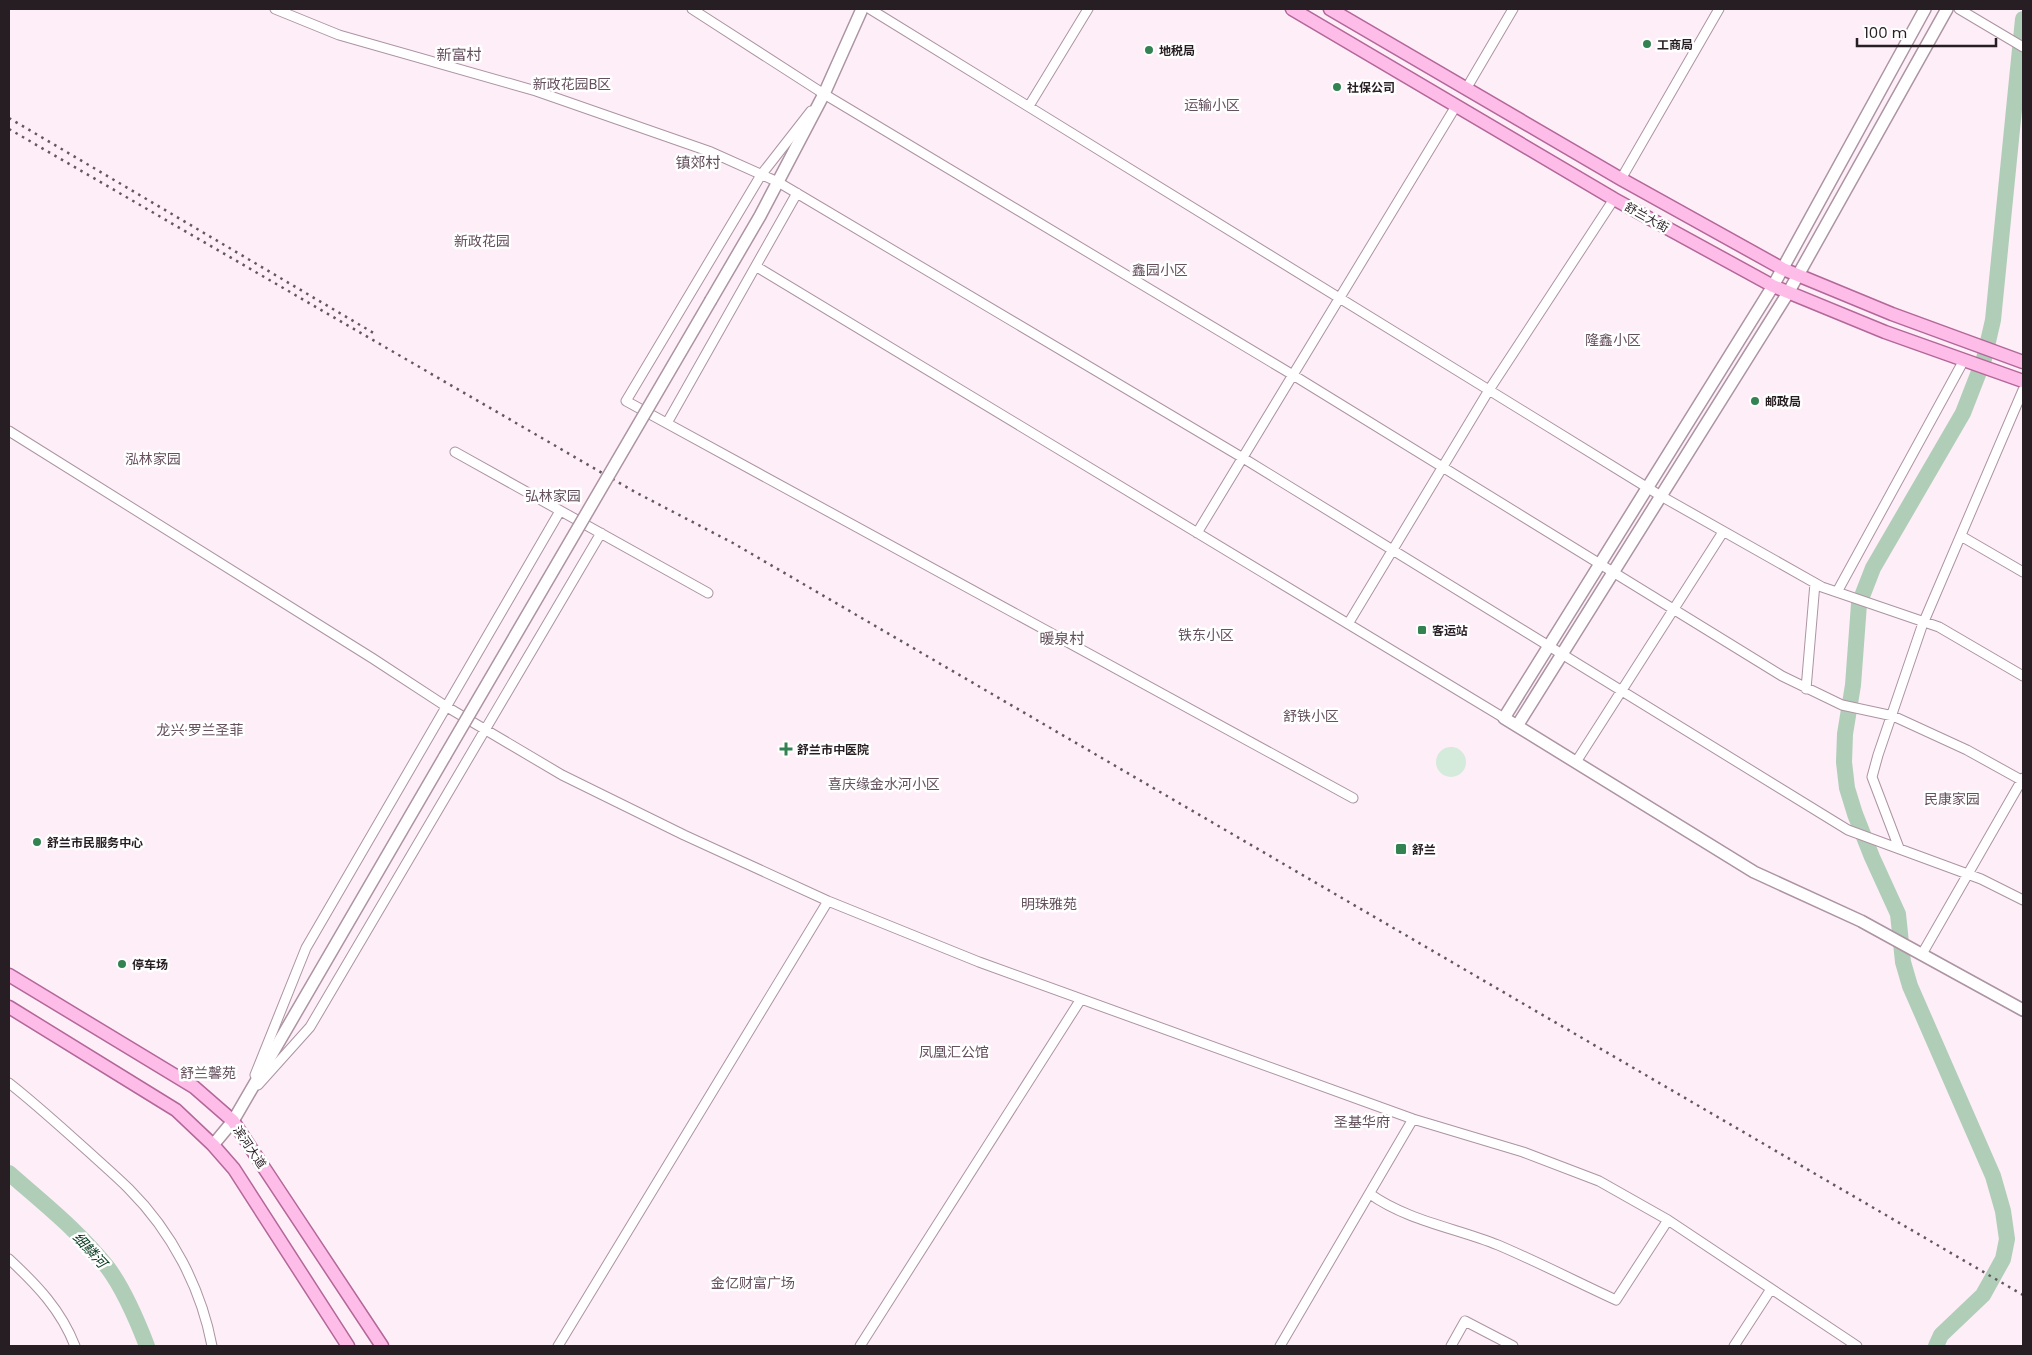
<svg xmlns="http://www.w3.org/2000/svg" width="2032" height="1355" font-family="Poppins,'Noto Sans SC',sans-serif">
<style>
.green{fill:#d4eada}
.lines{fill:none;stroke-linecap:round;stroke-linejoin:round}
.river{stroke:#b0cdb8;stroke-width:16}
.street-casing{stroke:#ac94a2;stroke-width:11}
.secondary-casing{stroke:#ac94a2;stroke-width:14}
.primary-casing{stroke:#b36799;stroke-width:15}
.street{stroke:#fff;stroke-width:9}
.secondary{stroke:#fff;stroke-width:11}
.primary{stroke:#febce8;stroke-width:12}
.rail{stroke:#63585e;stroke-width:2.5;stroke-dasharray:2.5 5;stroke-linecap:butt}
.secondary-bridge-casing{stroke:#ac94a2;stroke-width:14;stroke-linecap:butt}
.secondary-bridge{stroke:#fff;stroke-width:11}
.poi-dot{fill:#328252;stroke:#fff;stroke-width:2}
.labels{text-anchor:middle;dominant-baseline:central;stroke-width:5;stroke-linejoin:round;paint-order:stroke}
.poi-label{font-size:12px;font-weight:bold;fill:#271e23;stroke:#fff;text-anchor:start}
.street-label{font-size:12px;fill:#271e23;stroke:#fff}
.neighbourhood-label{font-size:14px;fill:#65505d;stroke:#fff}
.water-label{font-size:14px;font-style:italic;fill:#02361b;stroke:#fff}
.quarter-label{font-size:15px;fill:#65505d;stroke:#fff}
</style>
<rect width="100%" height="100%" fill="#fdeef7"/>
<path class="green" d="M1436 762a15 15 0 1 1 30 0a15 15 0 1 1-30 0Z"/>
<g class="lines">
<path class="river" d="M9,1173C43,1203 80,1232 108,1268C125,1291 137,1320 147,1346
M1936,1346L1941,1335L1983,1295L2003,1259L2007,1239L2003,1211L1993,1176L1910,986L1903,962L1898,914L1872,857L1855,814L1847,788L1844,762L1845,734L1853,685L1859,604L1873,568L1963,413L1984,359L1993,320L2023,19"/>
<defs>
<path id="street" d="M275,9L339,35L536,91L711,152L778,182L1243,458L1848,830L1981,879L2023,900
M692,9L824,94L1293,375L1782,676L1842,705L1893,716L1967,750L2023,781
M870,9L1661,496L1822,587L1939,627L2023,676
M1959,9L2023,47
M1466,89L1513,9
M1029,106L1088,9
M811,111L761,175L626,401L1353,798
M1621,179L1719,9
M757,267L1504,718
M667,423L797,193
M9,431L372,658L447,707L562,775L684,835L828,901L979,962L1413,1119L1523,1152L1599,1181L1668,1220L1857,1346
M455,452L708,593
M1197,533L1456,106
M1961,536L2023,572
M1837,592L1964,360
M1348,624L1489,390L1614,199
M1806,689L1815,583
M1576,762L1723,532
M1899,848L1872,777L1878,755L1922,626L2023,390
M1922,954L2023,778
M255,1075L306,948L560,511
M9,1083C37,1105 63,1129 90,1153C103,1165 117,1177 129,1189C172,1232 201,1288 212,1346
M258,1085L310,1027L601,533
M1370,1194C1408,1221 1456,1228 1498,1245C1538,1262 1577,1282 1616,1300L1668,1220
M9,1259C37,1285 61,1310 75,1346
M558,1346L828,901
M860,1346L1081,999
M1280,1346L1413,1119
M1451,1346L1465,1321L1513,1346
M1734,1346L1771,1289"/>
<path id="secondary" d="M1925,9L1773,286L1504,718L1754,872L1861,921L2023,1010
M711,300L760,216L824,94L862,9
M1517,726L1788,293L1947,9
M213,1145L233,1121L445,756"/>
<path id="primary" d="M1292,9L1614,199L1773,286L1885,332L2023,381
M1330,9L1621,179L1783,269L1892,314L2023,362
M9,975L194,1087L233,1121L382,1346
M9,1007L176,1110L213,1145L234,1169L348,1346"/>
</defs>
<use href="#street" class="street-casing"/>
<use href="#secondary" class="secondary-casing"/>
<use href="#primary" class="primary-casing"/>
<use href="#street" class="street"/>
<use href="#secondary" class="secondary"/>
<use href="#primary" class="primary"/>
<path class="rail" d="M9,118L377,335
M9,129L635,492L733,543L2023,1295"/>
<defs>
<path id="secondary-bridge" d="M445,756L711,300"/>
</defs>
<use href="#secondary-bridge" class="secondary-bridge-casing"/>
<use href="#secondary-bridge" class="secondary-bridge"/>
</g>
<g class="poi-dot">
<circle cx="1647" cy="44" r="5"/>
<circle cx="1149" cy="50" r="5"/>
<circle cx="1337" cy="87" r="5"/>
<circle cx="1755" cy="401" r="5"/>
<rect x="1417" y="625" width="10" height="10" rx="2.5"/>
<path d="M783.5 741.5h5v5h5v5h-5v5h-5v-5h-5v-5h5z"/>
<circle cx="37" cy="842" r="5"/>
<rect x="1395" y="843" width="12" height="12" rx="2.5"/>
<circle cx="122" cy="964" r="5"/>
</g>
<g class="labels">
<g class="poi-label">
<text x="1657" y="44">工商局</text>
<text x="1159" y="50">地税局</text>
<text x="1347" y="87">社保公司</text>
<text x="1765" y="401">邮政局</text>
<text x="1432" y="630">客运站</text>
<text x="797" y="749">舒兰市中医院</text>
<text x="47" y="842">舒兰市民服务中心</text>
<text x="1412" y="849">舒兰</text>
<text x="132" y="964">停车场</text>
</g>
<g class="street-label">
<text transform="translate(1647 217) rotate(29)">舒兰大街</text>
<text transform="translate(250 1147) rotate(56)">滨河大道</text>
</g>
<g class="neighbourhood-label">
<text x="572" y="84">新政花园B区</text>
<text x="1212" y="105">运输小区</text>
<text x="482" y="241">新政花园</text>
<text x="1160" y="270">鑫园小区</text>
<text x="1613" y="340">隆鑫小区</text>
<text x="153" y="459">泓林家园</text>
<text x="553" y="496">弘林家园</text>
<text x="1206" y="635">铁东小区</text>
<text x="1311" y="716">舒铁小区</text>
<text x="200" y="730">龙兴·罗兰圣菲</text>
<text x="884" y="784">喜庆缘金水河小区</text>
<text x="1952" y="799">民康家园</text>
<text x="1049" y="904">明珠雅苑</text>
<text x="954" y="1052">凤凰汇公馆</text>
<text x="208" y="1073">舒兰馨苑</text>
<text x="1362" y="1122">圣基华府</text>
<text x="753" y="1283">金亿财富广场</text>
</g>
<g class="water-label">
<text transform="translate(90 1250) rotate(47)">细鳞河</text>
</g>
<g class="quarter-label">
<text x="459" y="54">新富村</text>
<text x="698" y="162">镇郊村</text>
<text x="1062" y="638">暖泉村</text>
</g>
</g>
<rect width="2032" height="1355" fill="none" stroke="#271e23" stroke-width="20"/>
<path d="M1857 38v8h139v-8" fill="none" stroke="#271e23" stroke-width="2.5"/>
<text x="1864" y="38" font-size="15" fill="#271e23" stroke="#ffffff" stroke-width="4" paint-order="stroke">100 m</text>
</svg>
